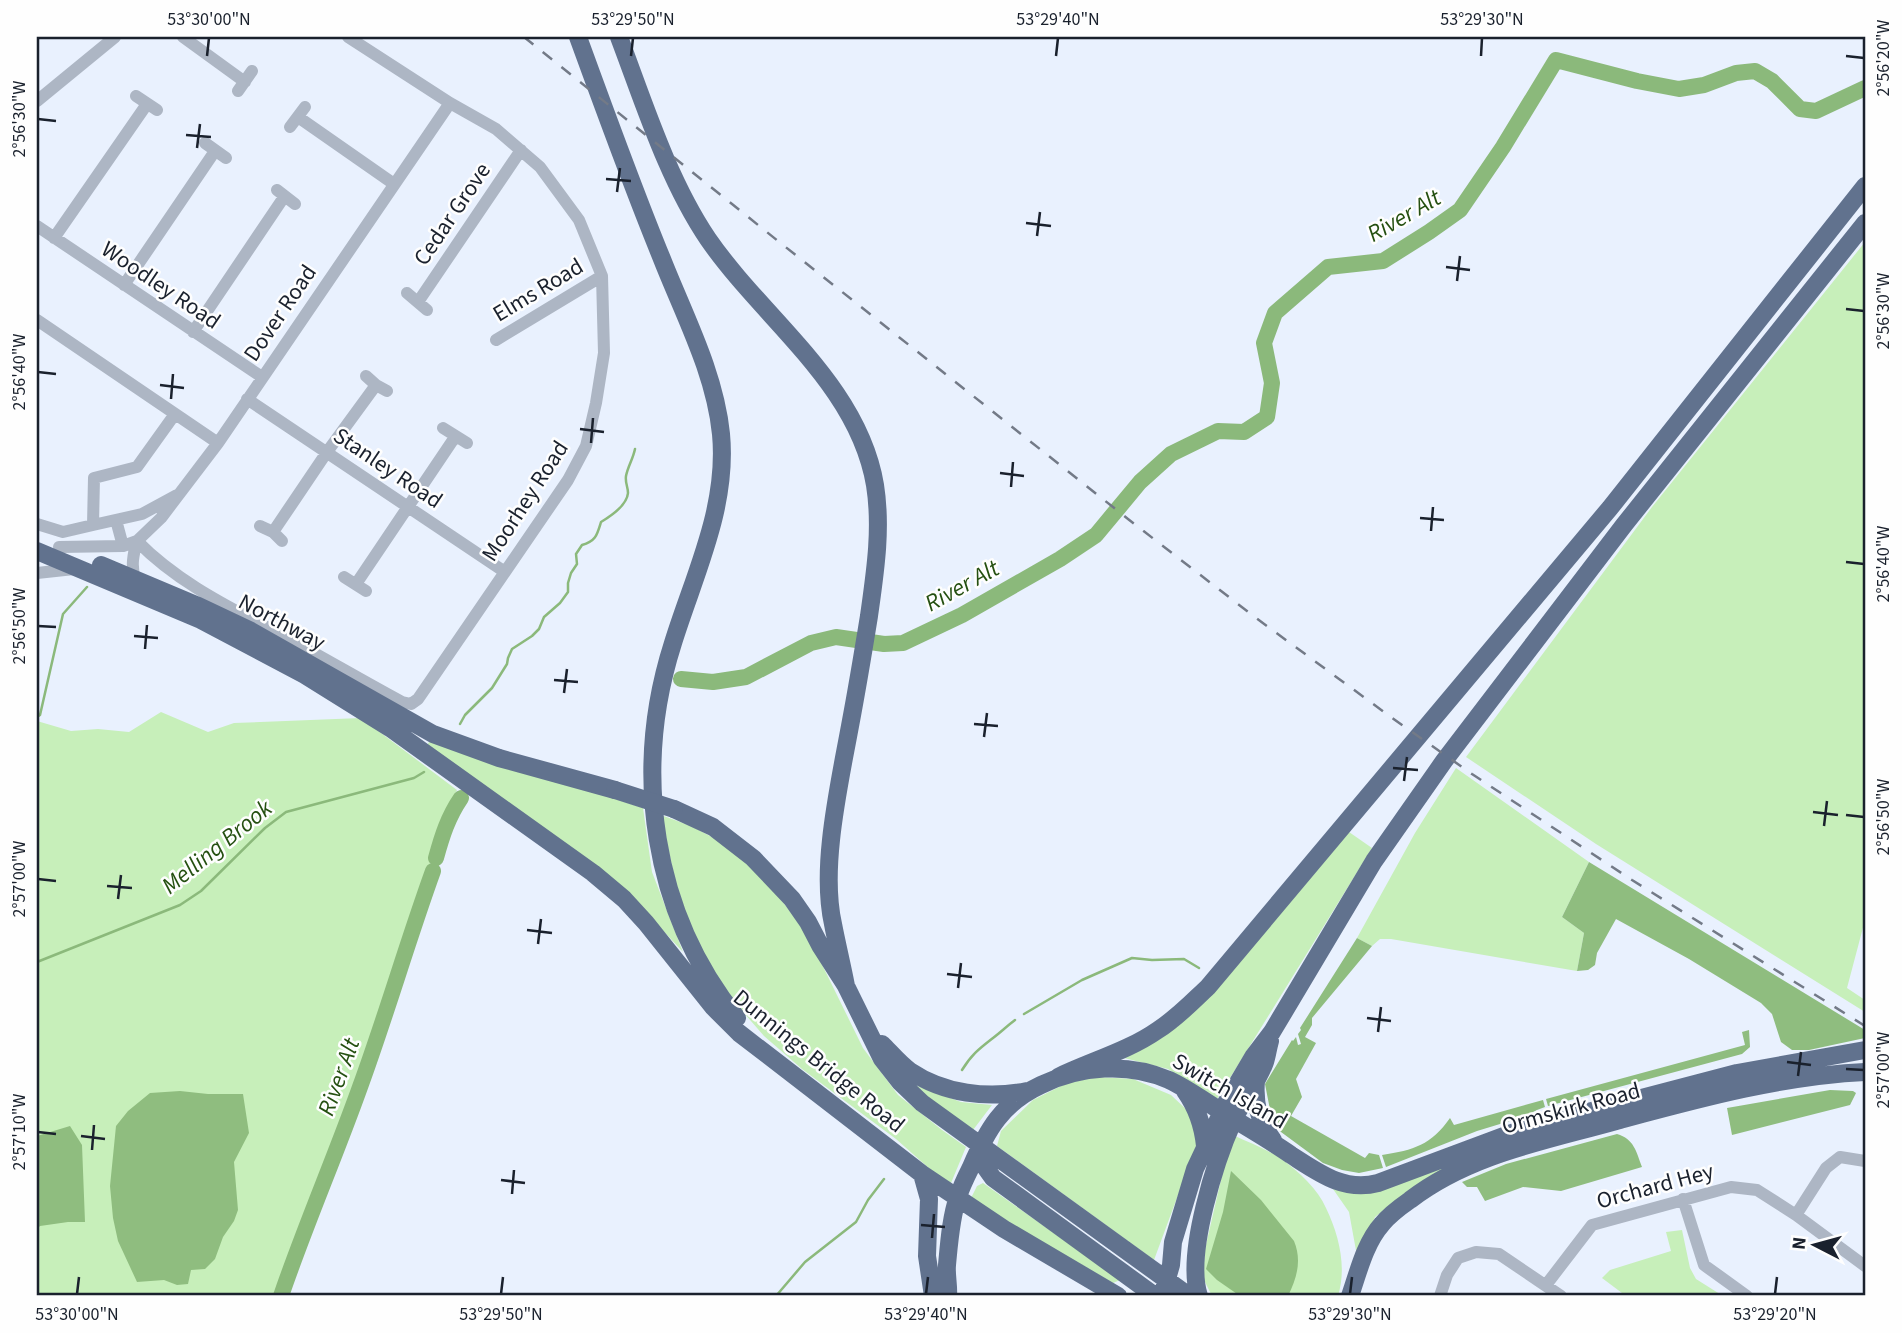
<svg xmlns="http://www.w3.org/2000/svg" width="1902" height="1333" font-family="'Source Sans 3',sans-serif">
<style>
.green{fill:#c7efba}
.forest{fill:#8fbd7f}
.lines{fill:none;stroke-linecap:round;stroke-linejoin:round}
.stream{stroke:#8bb97b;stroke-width:2.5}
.river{stroke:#8bb97b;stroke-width:16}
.minor{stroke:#adb6c4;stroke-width:12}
.highway{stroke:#61728e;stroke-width:18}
.rail{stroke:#737a87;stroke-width:2.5;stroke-dasharray:12 12;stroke-linecap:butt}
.highway-bridge{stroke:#61728e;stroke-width:18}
.ticks{fill:none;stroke:#1a212d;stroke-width:2.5}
.labels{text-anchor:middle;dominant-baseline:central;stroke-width:5;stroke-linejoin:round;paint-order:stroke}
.street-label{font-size:23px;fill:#1a212d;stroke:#fefefe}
.water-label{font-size:24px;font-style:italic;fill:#255011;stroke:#fefefe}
.neatline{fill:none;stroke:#1a212d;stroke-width:2.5}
.ticks-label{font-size:18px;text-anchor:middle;fill:#1a212d}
</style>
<rect width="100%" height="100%" fill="#e9f1fe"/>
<path class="green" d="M1865,242V920L1847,988L1865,1000V1012L1596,844L1466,757L1652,507Z
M161,712L208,732L234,723L361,718L457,790L442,817L426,880L394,963L357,1081L274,1296H37V721L71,731L98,729L129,732Z
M432,738L643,808L652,872L683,952L628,893L427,745Z
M1456,768L1589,862L1562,917L1584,933L1577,971L1391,939H1380L1372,946L1357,938L1415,833Z
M661,815L691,826L727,845L772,888L806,932L863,1048L898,1095L942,1130L966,1147L951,1183L931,1170L896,1139L802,1069L764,1036L724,990L692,933L675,880Z
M1349,832L1372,848L1217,1099L1168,1069L1124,1058L1178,1026L1217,989Z
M1098,1077L1133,1079L1171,1095L1189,1112L1198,1141L1154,1260L997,1146L1001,1131L1033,1100L1067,1083Z
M915,1085L961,1102L992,1105L973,1130L936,1106Z
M1235,1136C1250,1143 1269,1150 1283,1160C1299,1172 1318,1189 1326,1208C1339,1235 1347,1267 1338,1296H1212L1203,1278L1205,1249L1223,1171Z
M1445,1162L1447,1167L1402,1196L1375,1217L1357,1256L1349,1212L1333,1189L1354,1191Z
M983,1183L1120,1280L1113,1283L1025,1232L971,1198L977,1186Z
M1682,1230L1690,1268L1696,1279L1723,1296H1626L1602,1278L1610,1270L1671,1251L1666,1232Z"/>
<path class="forest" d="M1589,862L1865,1030V1038L1809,1050H1792L1781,1042L1772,1014L1761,1003L1689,959L1616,919L1597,953L1595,965L1588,970L1577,971L1584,933L1562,917Z
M1357,938L1372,946L1312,1018V1025L1305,1037L1316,1043L1296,1079L1302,1097L1291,1116L1365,1158L1369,1153L1379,1155L1383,1168L1359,1173L1342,1170L1323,1163L1281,1132L1276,1125L1272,1120L1265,1084L1292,1040L1293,1041L1296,1037L1298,1045L1301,1044L1298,1034L1301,1030L1300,1028Z
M1749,1030L1750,1047L1742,1054L1548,1106L1546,1099L1745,1045L1742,1032Z
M1830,1090L1853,1091L1856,1093L1850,1105L1732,1135L1727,1108Z
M180,1091L208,1094H243L249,1133L234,1162L238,1210L234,1221L223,1237L215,1259L205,1269L191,1270L188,1284L177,1285L164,1280L137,1282L118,1241L113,1218L110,1186L116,1126L128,1111L150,1093Z
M1543,1100L1545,1107L1537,1110L1523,1117L1477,1131L1386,1167L1382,1155C1414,1150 1431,1145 1450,1118L1454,1125Z
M70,1126L82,1145L85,1222H68L40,1226L37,1229V1136Z
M1617,1134C1634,1139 1636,1151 1642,1167L1561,1191L1523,1187L1485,1201L1477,1187H1467L1462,1182L1506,1164Z
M1231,1171L1261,1200L1294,1241C1302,1260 1297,1278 1288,1296H1240L1217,1280L1206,1269L1223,1212Z"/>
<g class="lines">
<path class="stream" d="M37,717L40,715L63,614L87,587
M460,724L465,715L492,688L507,664L508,658L512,649L532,636L539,629L544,617L560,603L568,592V583L571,573L577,564L576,554L582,545C596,541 597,535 601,522C611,516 627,505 628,493C628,487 625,483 626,476C628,466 633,459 635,449
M37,962L180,905L201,891L265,828L286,812L414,778L424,772
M1024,1014L1082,980L1132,958L1152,960L1184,959L1199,968
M962,1070C972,1054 979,1049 993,1038C1001,1032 1007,1026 1015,1020
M776,1296L805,1262L856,1222L868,1200L884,1179"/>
<path class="river" d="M681,679L713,682L746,677L811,643L836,637L884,644L903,643L962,615L1060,559L1096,535L1140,482L1171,454L1218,431L1244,432L1267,417L1272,383L1264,343L1275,313L1328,267L1383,261L1429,232L1460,210L1503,147L1556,60L1637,81L1679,89L1704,85L1736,73L1755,71L1772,81L1800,109L1816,111L1865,88
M436,858C442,836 448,817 461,798
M281,1296C305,1226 335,1157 360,1087C386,1016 407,943 433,871"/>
<path class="minor" d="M183,37L245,82
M238,91L252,71
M136,96L157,110
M37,101L115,37
M298,117L394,184
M290,127L305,107
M205,143L226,158
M277,190L295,204
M37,226L262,377
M54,238L147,104
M124,285L215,151
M407,293L427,310
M418,302L521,150
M37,320L218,443
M193,332L284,197
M496,340L602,276
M366,376L376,385L387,391
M247,399L505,572
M175,414L137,467L94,478L93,525L142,514L177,495
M443,428L467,443
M116,520L123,546
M37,524L63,532L93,525
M260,526L273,532L282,541
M273,532L327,452L376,385
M137,541C179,584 233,609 285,637C324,658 363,681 402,702L411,704L418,699L568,480L586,446L596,403L604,353L602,276L579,220L540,167L496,129L450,103L348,37
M59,547L123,546L137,541L161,518L218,443L450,103
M37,573L74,569
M344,577L366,591
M135,579C131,566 133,555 137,541
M356,584L455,437
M1683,1199L1704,1265L1747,1296
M1796,1215L1826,1168L1840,1157L1865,1161
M1546,1285L1592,1225L1731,1187L1757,1190L1796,1215L1865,1266
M1440,1296L1447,1275L1458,1258L1476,1252L1499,1254L1561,1296"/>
<path class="highway" d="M578,37C605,111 632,186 662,259C684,315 715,373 721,434C728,508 694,575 673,643C632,771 652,913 737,1018
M619,37C644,103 668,180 708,239C764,320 858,384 875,485C882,529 875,573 869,616C863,653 857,689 850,726C843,764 835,801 831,840C828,868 827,897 833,924C837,945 842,965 846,986
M37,551L201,620L305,675L390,728L593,873L624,899L646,923L713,1007L739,1033L922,1174L1004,1229L1118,1296
M101,565L196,605L251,631L433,734L499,758L615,790
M674,809L713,827L753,858L792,899L808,922L821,947L846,986L882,1059L900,1082L922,1103L1189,1296
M882,1044C891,1053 900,1064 910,1071C944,1094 988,1099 1027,1091
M1058,1077C1091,1061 1128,1051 1158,1030C1177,1018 1192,1002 1208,987L1610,508L1865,186
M1256,1081C1254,1104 1259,1122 1273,1140
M1185,1091C1197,1108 1203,1125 1205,1146
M981,1145L983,1164L993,1178L1155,1296
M922,1174L929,1199L927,1256L933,1296
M948,1296C949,1286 946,1275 947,1265C949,1244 951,1216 958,1197C961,1187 966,1177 971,1167C987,1130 1002,1103 1041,1085C1080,1066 1128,1062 1169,1080C1186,1088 1203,1100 1219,1110C1243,1125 1268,1139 1291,1155C1319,1173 1344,1192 1378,1183L1512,1133L1550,1122L1737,1073L1865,1050
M1162,1296L1171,1265L1173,1242L1195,1169L1227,1101L1253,1057L1272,1032L1374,861L1444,761L1624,525L1865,223
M1199,1296C1185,1254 1216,1159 1234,1119C1243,1100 1258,1082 1265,1062C1267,1056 1268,1048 1270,1041
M1350,1296C1358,1273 1365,1243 1382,1224C1390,1214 1400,1207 1410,1200C1470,1154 1545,1141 1616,1121C1698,1099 1781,1076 1865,1072"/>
<path class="rail" d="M524,37L778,241L1128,519L1256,618L1395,720L1472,774L1632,880L1865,1026"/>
<path class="highway-bridge" d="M615,790L674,809"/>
</g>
<path class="ticks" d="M207,56L209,38M631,56L633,38M1056,56L1058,38M1481,56L1482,38M1846,56L1864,58M38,119L56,121M186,135L211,137M197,148L200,124M606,179L631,181M617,192L620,168M1026,223L1051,226M1037,236L1040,212M1446,267L1470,270M1457,281L1460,256M1846,309L1864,311M38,372L56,374M160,385L184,388M171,399L173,374M580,429L604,432M591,443L593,418M1000,473L1024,476M1011,487L1013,462M1420,518L1444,520M1431,531L1433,507M1846,562L1864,564M38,626L56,627M134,636L158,638M145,649L147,625M554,680L578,682M564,693L567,669M974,724L998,726M984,737L987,713M1393,768L1418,770M1404,781L1407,757M1813,812L1838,815M1846,815L1864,817M1824,826L1827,801M38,879L56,881M107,886L132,888M118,899L121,875M527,930L552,933M538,944L541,919M947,974L972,977M958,988L961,963M1367,1018L1391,1021M1378,1032L1381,1007M1787,1062L1811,1065M1846,1069L1864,1070M1798,1076L1801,1052M38,1132L56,1134M81,1136L105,1139M92,1150L94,1125M501,1180L525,1183M512,1194L514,1170M921,1225L945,1227M932,1238L934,1214M77,1294L79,1277M501,1294L503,1277M926,1294L928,1277M1350,1294L1352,1277M1775,1294L1777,1277"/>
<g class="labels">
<g class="street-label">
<text transform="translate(452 214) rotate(-56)">Cedar Grove</text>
<text transform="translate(161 285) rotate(34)">Woodley Road</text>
<text transform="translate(538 290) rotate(-31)">Elms Road</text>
<text transform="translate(280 313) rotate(-56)">Dover Road</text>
<text transform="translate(388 468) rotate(34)">Stanley Road</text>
<text transform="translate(525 501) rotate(-57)">Moorhey Road</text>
<text transform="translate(282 622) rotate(28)">Northway</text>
<text transform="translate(819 1061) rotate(39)">Dunnings Bridge Road</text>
<text transform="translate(1230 1091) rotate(30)">Switch Island</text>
<text transform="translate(1571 1108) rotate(-15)">Ormskirk Road</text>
<text transform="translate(1655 1186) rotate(-15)">Orchard Hey</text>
</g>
<g class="water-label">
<text transform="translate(1404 216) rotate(-30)">River Alt</text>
<text transform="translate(962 586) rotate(-29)">River Alt</text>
<text transform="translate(217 847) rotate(-39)">Melling Brook</text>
<text transform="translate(339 1077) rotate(-70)">River Alt</text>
</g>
</g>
<rect width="1902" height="1333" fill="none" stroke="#fefefe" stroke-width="77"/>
<g transform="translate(1815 1245) rotate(276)" stroke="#fefefe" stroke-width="5" paint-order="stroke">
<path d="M0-5L12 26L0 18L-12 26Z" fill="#1a212d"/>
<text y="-10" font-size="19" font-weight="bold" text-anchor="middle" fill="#1a212d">N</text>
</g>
<rect x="38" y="38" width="1826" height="1256" class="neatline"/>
<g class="ticks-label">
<text x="209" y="25">53°30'00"N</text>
<text x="633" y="25">53°29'50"N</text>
<text x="1058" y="25">53°29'40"N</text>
<text x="1482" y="25">53°29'30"N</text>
<text transform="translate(1883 58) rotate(-90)" y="6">2°56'20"W</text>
<text transform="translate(19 119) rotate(-90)" y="6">2°56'30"W</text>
<text transform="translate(1883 311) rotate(-90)" y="6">2°56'30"W</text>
<text transform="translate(19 372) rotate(-90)" y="6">2°56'40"W</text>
<text transform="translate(1883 564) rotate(-90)" y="6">2°56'40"W</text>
<text transform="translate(19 626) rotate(-90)" y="6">2°56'50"W</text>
<text transform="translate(1883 817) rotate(-90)" y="6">2°56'50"W</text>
<text transform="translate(19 879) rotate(-90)" y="6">2°57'00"W</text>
<text transform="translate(1883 1070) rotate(-90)" y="6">2°57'00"W</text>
<text transform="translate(19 1132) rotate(-90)" y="6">2°57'10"W</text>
<text x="77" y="1320">53°30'00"N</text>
<text x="501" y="1320">53°29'50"N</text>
<text x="926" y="1320">53°29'40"N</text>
<text x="1350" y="1320">53°29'30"N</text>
<text x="1775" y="1320">53°29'20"N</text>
</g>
</svg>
